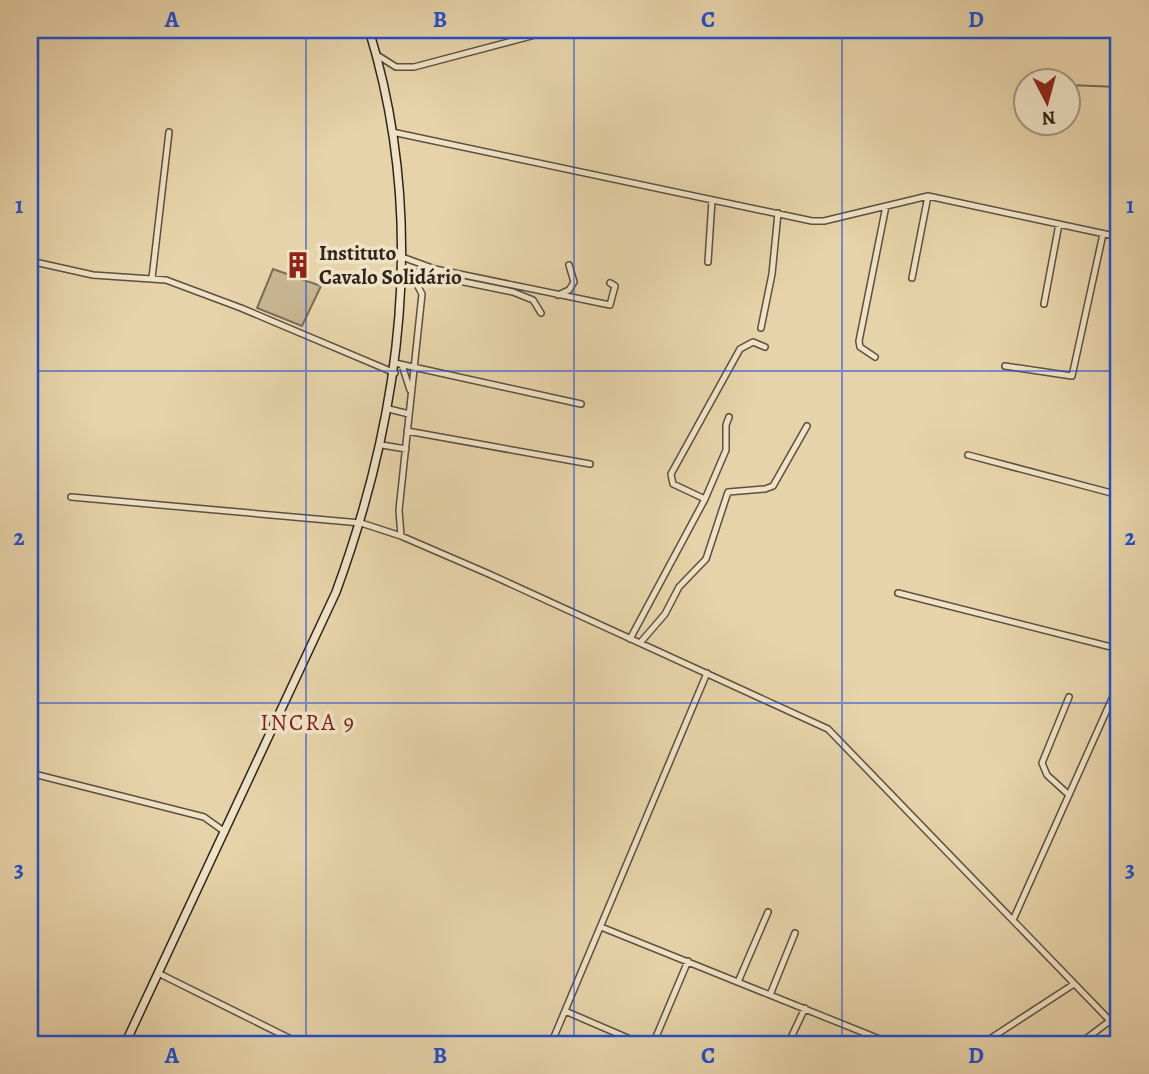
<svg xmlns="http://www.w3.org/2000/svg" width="1149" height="1074" font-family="Alegreya,serif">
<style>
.green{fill:#c8b591;stroke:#7b6d56;stroke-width:2}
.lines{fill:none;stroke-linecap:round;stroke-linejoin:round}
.stream{stroke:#776a52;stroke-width:2}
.street-casing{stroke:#5c503e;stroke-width:8}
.secondary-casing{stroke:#2e251a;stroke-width:10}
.street{stroke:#efe2c7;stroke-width:5}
.secondary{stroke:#efe2c7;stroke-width:7}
.grid{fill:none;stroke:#1d4ed8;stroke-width:2;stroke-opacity:0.55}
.labels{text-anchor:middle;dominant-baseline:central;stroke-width:7;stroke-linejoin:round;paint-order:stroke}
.poi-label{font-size:21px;font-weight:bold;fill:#2e251a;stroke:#efe2c7;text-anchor:start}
.neighbourhood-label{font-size:23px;letter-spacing:2px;fill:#7a1f14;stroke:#efe2c7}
.neatline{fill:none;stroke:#1d4ed8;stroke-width:2.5}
.grid-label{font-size:23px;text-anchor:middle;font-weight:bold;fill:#1d4ed8}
</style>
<rect width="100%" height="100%" fill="#e7d3a9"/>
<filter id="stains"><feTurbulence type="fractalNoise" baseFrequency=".00286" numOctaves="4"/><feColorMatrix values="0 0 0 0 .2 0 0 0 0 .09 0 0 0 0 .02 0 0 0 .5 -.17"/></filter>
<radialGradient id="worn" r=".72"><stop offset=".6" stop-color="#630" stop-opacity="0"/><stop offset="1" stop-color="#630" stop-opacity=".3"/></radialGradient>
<path class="green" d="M273,269L321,286L302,326L257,308Z"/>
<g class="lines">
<path class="stream" d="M1068,85L1119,87"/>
<defs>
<path id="street" d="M377,55L396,67H414L554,30
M392,132L812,221H824L928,196L1119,237
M402,257L435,269L610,305L615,286L610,283
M30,261L93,275L166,280L241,308L395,373
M708,262L712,200
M410,271L513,292L533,300L541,313
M152,278L169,132
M912,278L928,196
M558,295L569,290L574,282L569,265
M1044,304L1059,224
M761,328L772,274L778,213
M875,357L860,347L859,341L886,206
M395,363L581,404
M402,365L410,390
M1005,366L1072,376L1103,234
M389,409L409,414
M407,431L590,464
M382,445L406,449
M968,455L1119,495
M71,497L361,523L401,536L489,574L828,729L1119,1030
M705,499L673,484L671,474L740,349L753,342L765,347
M401,536L399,510L422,294L410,271L402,269
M898,593L1119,649
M630,639L705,499L726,450V425L729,417
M640,643L665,614L679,587L706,559L728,492L765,489L773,486L807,426
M1069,697L1042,763L1047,775L1069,795
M30,773L204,817L225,832
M1013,920L1119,683
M601,927L770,995L795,933
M158,973L301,1044
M738,982L768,912
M770,995L892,1044
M565,1011L630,1039
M551,1044L707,673
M653,1044L688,961
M788,1044L805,1008
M982,1044L1074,984
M1079,1044L1111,1020"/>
<path id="secondary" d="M125,1044L336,592C403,409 427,219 369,30"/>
</defs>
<use href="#street" class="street-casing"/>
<use href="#secondary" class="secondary-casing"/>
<use href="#street" class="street"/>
<use href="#secondary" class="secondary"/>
</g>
<path class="grid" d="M306,30V1044M574,30V1044M842,30V1044M30,371H1119M30,703H1119"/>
<defs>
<symbol id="building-bare" viewBox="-9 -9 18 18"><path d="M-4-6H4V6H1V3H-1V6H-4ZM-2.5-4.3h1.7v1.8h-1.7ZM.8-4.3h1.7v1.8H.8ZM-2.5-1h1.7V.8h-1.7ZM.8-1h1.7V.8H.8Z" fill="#8f2418" stroke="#efe2c7" stroke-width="2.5" paint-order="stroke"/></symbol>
</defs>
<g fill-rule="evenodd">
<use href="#building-bare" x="279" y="246" width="38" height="38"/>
</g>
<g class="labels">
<g class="poi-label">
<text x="319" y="253">Instituto<tspan x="319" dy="24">Cavalo Solidário</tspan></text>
</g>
<g class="neighbourhood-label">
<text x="308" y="722">INCRA 9</text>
</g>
</g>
<rect width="1149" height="1074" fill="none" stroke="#e7d3a9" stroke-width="77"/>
<g transform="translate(1047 102) rotate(174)"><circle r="33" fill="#efe2c7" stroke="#a29682" stroke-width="2"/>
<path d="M0-5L12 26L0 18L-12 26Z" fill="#8f2418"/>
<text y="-10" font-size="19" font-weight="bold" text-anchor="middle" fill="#2e251a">N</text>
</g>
<rect x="38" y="38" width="1072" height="998" class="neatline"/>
<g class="grid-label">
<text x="172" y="27">A</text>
<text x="440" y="27">B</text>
<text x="708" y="27">C</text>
<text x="976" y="27">D</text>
<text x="19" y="213">1</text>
<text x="1130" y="213">1</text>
<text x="19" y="545">2</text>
<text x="1130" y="545">2</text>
<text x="19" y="877">3</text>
<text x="1130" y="877">3</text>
<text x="172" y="1063">A</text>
<text x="440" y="1063">B</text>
<text x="708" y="1063">C</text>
<text x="976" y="1063">D</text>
</g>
<rect width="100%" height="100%" filter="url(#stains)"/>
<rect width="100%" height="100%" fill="url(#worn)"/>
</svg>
